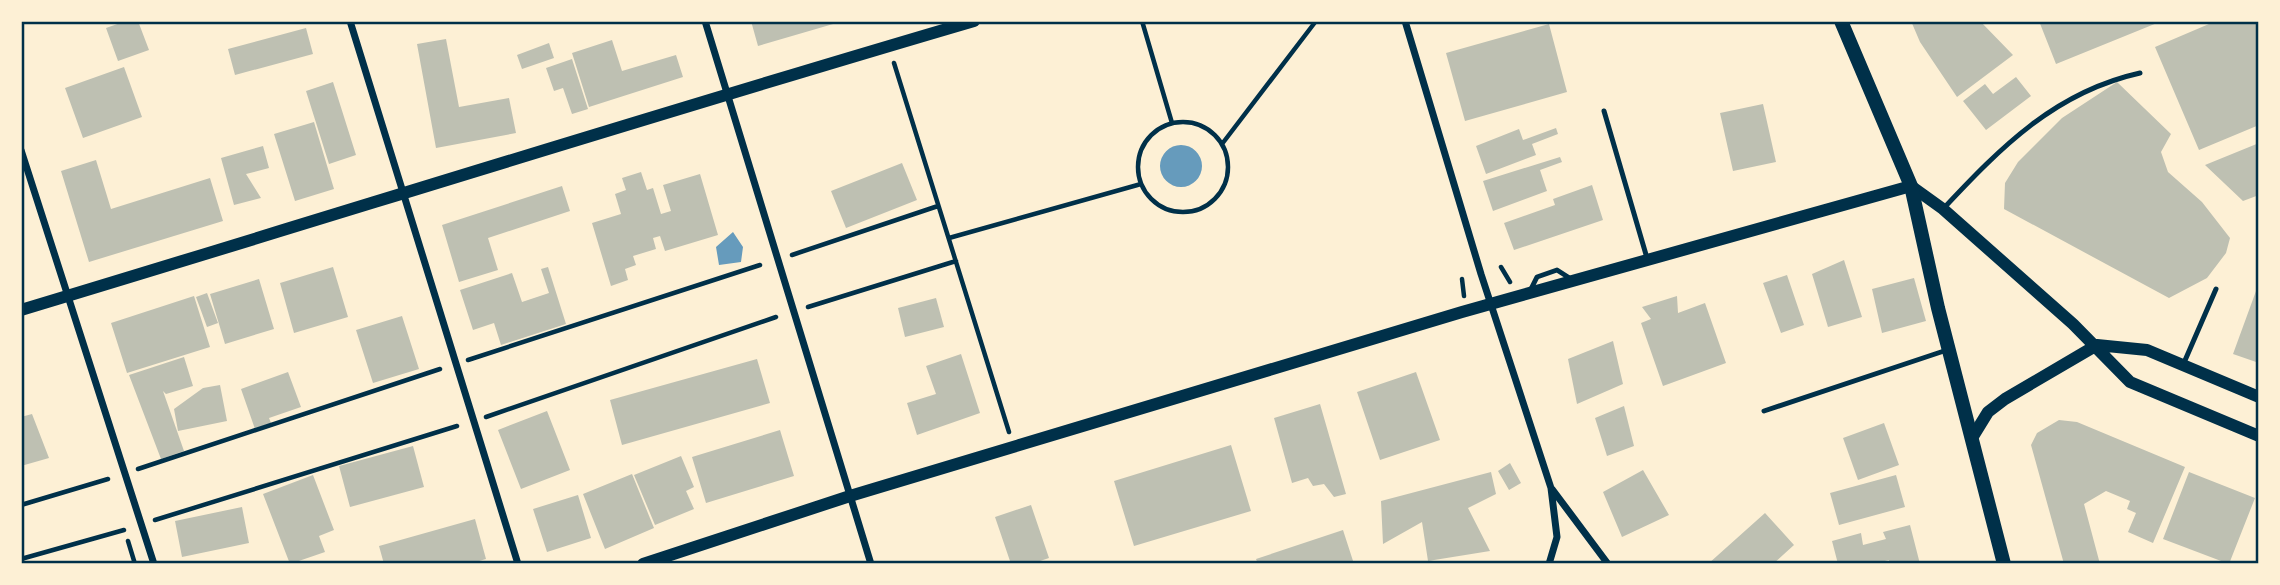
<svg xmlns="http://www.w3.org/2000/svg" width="2280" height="585" font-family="'Public Sans',sans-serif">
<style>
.water{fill:#669bbc}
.building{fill:#bec0b2}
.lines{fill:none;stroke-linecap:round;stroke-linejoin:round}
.path{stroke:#003049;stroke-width:4.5}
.service{stroke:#003049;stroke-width:5}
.minor{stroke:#003049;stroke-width:7}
.tertiary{stroke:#003049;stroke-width:12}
.secondary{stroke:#003049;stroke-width:14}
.neatline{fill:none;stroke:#003049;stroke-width:2.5}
</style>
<rect width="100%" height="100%" fill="#fdf0d5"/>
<path class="water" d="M1160 166a21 21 0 1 1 42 0a21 21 0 1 1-42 0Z
M733,232L743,247L741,262L719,265L716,247Z"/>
<path class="building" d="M126,21H138L149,50L118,61L106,28Z
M751,21H840V22L758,46Z
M1911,21H1980L2013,55L1957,97L1920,42Z
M2039,21H2162L2056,64Z
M2216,21H2259V125L2199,150L2155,47Z
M1549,24L1567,92L1465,121L1446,53Z
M306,28L313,54L235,75L228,49Z
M446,39L459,107L509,98L516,133L436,148L417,44Z
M612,40L622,71L676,55L683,77L589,107L572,53Z
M549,43L554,58L522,69L517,55Z
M572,59L588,109L572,114L563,88L554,91L546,68Z
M124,67L142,117L83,138L65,88Z
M2016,77L2031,96L1986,130L1963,101L1985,84L1993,94Z
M333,82L356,155L329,164L306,91Z
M2117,82L2171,134L2161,152L2168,172L2202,202L2230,238L2226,253L2207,278L2169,298L2004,209L2005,183L2018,162L2062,118Z
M1763,104L1776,162L1733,171L1720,113Z
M314,122L334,189L295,201L274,134Z
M1556,128L1558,134L1532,144L1536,155L1486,174L1476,146L1519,129L1523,140Z
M2259,143V195L2243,201L2205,165Z
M263,146L269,168L246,174L261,198L234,205L221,158Z
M1560,157L1562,162L1540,170L1547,191L1493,211L1483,181Z
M96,160L111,209L210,178L223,221L89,262L61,171Z
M902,163L917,200L846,228L831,191Z
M641,172L647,190L653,188L661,214L671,211L663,185L700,174L718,235L665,251L660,236L653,238L656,249L633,256L636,265L625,269L628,280L611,286L592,223L621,214L615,194L626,190L622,178Z
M1592,185L1603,220L1514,250L1504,223L1555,205L1553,199Z
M562,186L570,211L488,238L498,270L459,282L442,225Z
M1844,260L1862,317L1828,327L1812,274Z
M333,267L348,317L294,333L280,283Z
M548,267L566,324L501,345L494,323L473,330L460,290L512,273L522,302L549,293L541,269Z
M1787,275L1804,325L1781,333L1763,283Z
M1914,278L1926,321L1882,333L1872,289Z
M259,279L274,329L225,344L210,294Z
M2256,291L2259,292V363L2233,354Z
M207,293L218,323L207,327L196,297Z
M194,296L210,347L127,373L111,323Z
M1677,296L1678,313L1705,303L1726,363L1663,386L1641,323L1651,319L1642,307Z
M936,298L944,327L905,337L898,308Z
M402,316L419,369L373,383L356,330Z
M1613,341L1623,384L1577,404L1568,359Z
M961,354L980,413L917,435L907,403L936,394L926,366Z
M184,357L193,386L166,394L163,391L184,451L161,459L129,375Z
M757,359L770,403L622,445L610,400Z
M288,372L301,407L269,418L271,423L255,429L241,389Z
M1416,372L1440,440L1380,460L1357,392Z
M220,385L227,421L178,431L174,409L203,388Z
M1320,404L1346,494L1334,497L1324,484L1313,486L1308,478L1292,483L1274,418Z
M1624,406L1634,446L1607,456L1595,418Z
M547,411L570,470L521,489L498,430Z
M32,414L49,458L21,466V417Z
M2059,420L2077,422L2185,467L2153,543L2128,532L2136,513L2127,509L2130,501L2106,491L2084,504L2100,564H2064L2031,445L2037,433Z
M1884,423L1899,465L1858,480L1843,438Z
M780,430L794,476L706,503L692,457Z
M1231,445L1251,511L1134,546L1114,481Z
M413,446L424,487L350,507L339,466Z
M681,456L694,487L686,491L694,509L655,525L634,475Z
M1510,463L1521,483L1509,490L1498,471Z
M1643,470L1669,515L1622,537L1603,492Z
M1491,472L1496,494L1468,508L1490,551L1428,561L1422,522L1383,544L1381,501Z
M2189,472L2255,498L2229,564L2163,539Z
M632,474L654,528L605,549L583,494Z
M313,475L334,530L319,536L325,552L290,564L263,494Z
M1896,475L1905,507L1839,525L1830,493Z
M578,495L591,538L547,552L533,509Z
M1031,505L1049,558L1031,564H1011L995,517Z
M242,507L249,543L182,557L175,521Z
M1765,513L1794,545L1773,564H1708Z
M475,519L486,559L469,564H384L379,546Z
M1910,525L1920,564H1889V560L1872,564H1838L1832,541L1861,533L1863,545L1886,539L1883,532Z
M1343,530L1354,564H1258L1256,559Z"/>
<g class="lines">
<path class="path" d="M1142,21L1172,123
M894,63L1009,432
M1138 167a45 45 0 1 1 90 0a45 45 0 1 1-90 0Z
M1222,144L1316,21
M949,238L1141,184
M792,255L938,206
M1501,267L1510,282
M1462,279L1464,296
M808,307L956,261
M468,360L760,265
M486,417L776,317
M138,469L440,369
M21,505L108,479
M155,520L457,426
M128,541L135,564
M21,559L124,530"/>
<path class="service" d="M1604,111L1647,258
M1943,209C2001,147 2055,92 2140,73
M1529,293L1537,277L1557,270L1571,279
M2183,365L2216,289
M1764,411L1947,350"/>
<path class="minor" d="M350,21L518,564
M705,21L871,564
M1405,21L1481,274L1551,488L1557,537L1549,564
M21,150L154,564
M1552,489L1608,564"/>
<path class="tertiary" d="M21,310C339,214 656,114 974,21
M1972,438L1988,412L2005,399L2097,345L2147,350L2259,397
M643,564L850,496L1462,312L1911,186L1943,209L2073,324L2130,382L2259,436"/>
<path class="secondary" d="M1841,21L1911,186L1938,308L2004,564"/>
</g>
<rect width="2280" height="585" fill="none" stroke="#fdf0d5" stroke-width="46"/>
<rect x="23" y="23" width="2234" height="539" class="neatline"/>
</svg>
